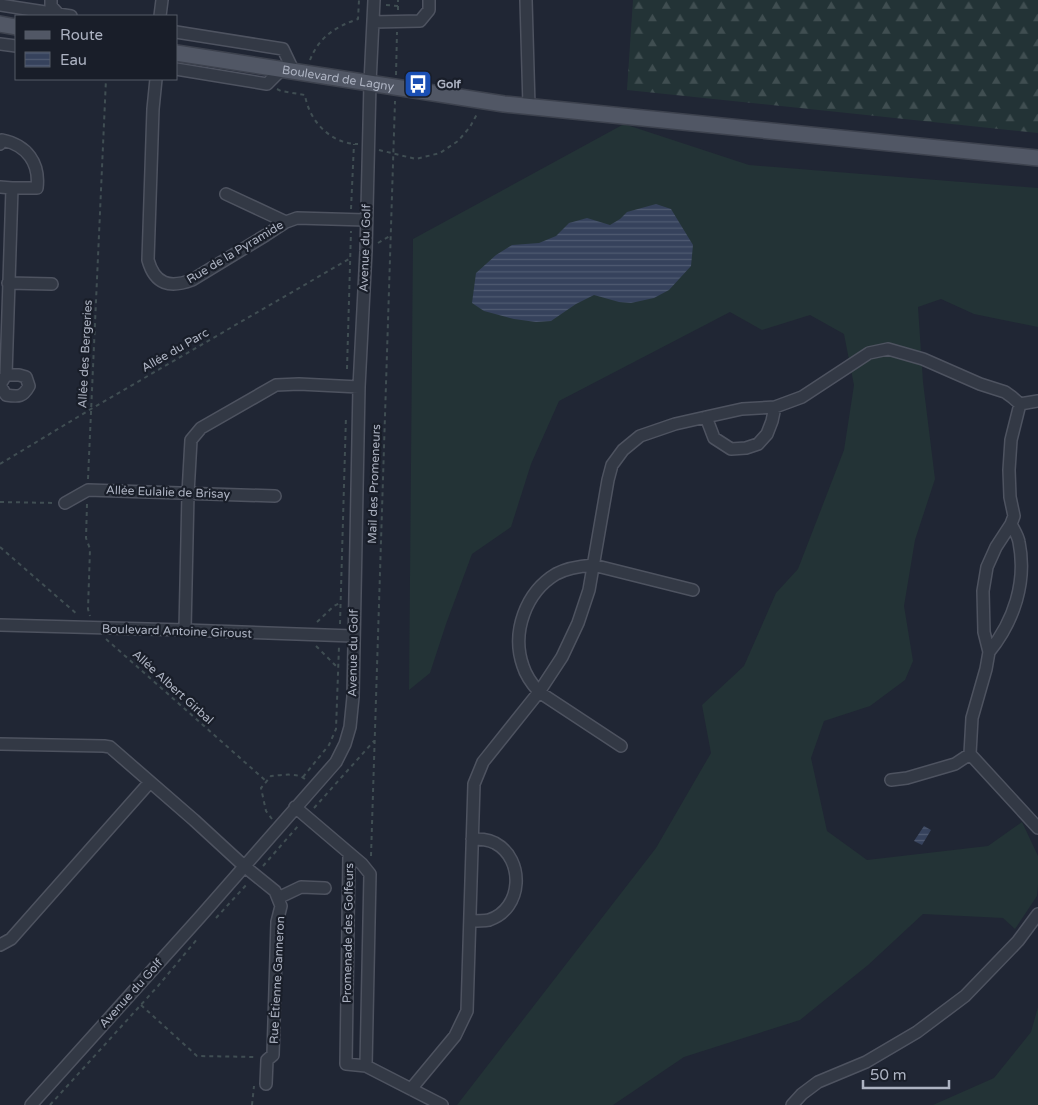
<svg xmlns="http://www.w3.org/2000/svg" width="1038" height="1105" font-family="'Varela Round',sans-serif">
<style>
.grass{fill:#233336}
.forest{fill:url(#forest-firs)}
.water{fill:url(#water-rules)}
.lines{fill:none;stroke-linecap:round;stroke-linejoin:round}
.minor-casing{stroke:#4e5360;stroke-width:14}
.major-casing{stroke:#3d424e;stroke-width:18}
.path{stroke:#404e53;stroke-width:2;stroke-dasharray:4 4;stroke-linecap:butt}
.minor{stroke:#333945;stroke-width:11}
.major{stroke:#515765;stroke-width:15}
.labels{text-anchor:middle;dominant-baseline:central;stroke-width:4.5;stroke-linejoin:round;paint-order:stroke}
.street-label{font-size:12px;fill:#adb3c2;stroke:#191e29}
.poi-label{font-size:12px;font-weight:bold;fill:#adb3c2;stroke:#191e29;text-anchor:start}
</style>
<defs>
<pattern id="forest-firs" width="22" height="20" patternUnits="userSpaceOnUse" patternTransform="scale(1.25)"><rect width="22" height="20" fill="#233336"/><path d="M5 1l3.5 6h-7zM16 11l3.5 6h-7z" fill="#404e51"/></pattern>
<pattern id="water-rules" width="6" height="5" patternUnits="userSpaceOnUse" patternTransform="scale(1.25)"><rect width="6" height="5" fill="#36425c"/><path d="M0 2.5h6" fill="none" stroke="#505b72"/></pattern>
</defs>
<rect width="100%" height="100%" fill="#202634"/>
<path class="grass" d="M624,124L749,165L1038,188V327L974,314L941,299L918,307L923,382L935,479L915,540L904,606L913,661L905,680L870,706L824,721L811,758L827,831L867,860L988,846L1022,822L1038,856V885L1037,896L1015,929L1003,918L923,914L868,965L800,1020L684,1057L613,1105H457L656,848L711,753L702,705L744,666L776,593L798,569L844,450L854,385L844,334L810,315L762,330L730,312L559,401L531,464L511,527L472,554L446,624L430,673L409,690L413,239Z
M1038,1007V1105H933L994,1078L1031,1032Z"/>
<path class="forest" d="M633,0H1038V133L627,90Z"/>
<path class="water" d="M656,204L671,209L693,245L691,266L669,290L654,298L631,303L619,302L594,295L576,304L551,321L536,322L514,319L484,311L472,303L476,273L496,255L512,245L539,243L556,236L569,223L587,218L610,225L620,219L627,212Z
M924,826L931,830L922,845L914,841Z"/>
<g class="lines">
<defs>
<path id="minor" d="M51,0V6L60,16
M526,0L529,106
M0,5L71,16
M160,16L162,0
M373,22L420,21L429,10V0
M176,32L283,49L293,70
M0,44L16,46
M176,69L267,84L282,69
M156,79L153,109L148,260C155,285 170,288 192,280L266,235L286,222L297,218L366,220
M0,144L2,140C27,145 40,163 37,188H12
M0,187L12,188L6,375L0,385
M226,194L286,222
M8,283L52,284
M0,385L6,395C19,397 23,397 29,386L26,377L19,375H6
M1020,404L1011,440L1009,470L1010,497L1014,516L1011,524L996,547L987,567L983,591L984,632L989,652L986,669L972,718L970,754L1038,828
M1020,404L1038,401
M706,417L714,438L731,449L746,448L758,444L767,434L772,421L775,407
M65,503L88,490L275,496
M0,625L185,630L353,636
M185,630L188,493L191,440L201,428L276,385L299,384L359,387
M989,652C1014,621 1027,582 1019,542C1018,536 1014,530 1011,524
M0,744L104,746L110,747L194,820L244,866L275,891L281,906L277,922L273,1055L267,1060L266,1084
M621,746L539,692C532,684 526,676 523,666C511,632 526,592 556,574C567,568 581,566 593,565L693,590
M891,780L907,778L955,764L970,754
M295,807L362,864L370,874L366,1066L346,1064L349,854
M278,898L301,887L325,888
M470,921C476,921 483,921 489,920C523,909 525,859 495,843C487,839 480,839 472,839
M0,945L11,939L150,782
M366,1066L442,1105
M411,1089L455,1036L467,1011L474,784L483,762L539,692L562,657L578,623L589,590L608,480L612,465L623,450L640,436L675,424L706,417L742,409L775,407L802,397L869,353L888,349L923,359L980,384L1005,392L1012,397L1020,404
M31,1105L200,917L336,762L345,744L350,727L353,697L359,387L366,251L370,83L374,0
M792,1105L802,1094L818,1082L866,1062L917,1032L965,996L1018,941L1038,914"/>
<g id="major">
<path d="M0,24L16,27"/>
<path id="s1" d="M176,53L504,104L1038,158"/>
</g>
</defs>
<use href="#minor" class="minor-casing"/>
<use href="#major" class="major-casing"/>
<path class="path" d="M386,5L398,6
M398,10V0
M310,60C319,37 335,27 358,19L359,0
M396,75L397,32
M277,89L281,91L305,95C309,121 331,144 358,144
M379,150L416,159L440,153L458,141L470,127L477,114
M351,209L354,144
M378,243L390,236
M153,364L159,370
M347,369L351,231
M0,464L91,409L349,259
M88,479L106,79
M0,502L55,503
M87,504L86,538L90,549L88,609L90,616
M0,547L78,615
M317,622L334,606L340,603
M340,624L346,416
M106,639L266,781
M316,646L338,668
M303,777L329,745L336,729L339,646
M314,808L374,741
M272,819L266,811L261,788L271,776C282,775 298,772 306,780
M371,856L395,101
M263,866L299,825
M216,918L248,883
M141,1005L197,1056L256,1057
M50,1105L158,986L198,938
M252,1105L254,1086"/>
<use href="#minor" class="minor"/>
<use href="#major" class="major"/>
</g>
<defs>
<symbol id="bus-square" viewBox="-11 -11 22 22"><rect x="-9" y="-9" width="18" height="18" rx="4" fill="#1a4fb4" stroke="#191e29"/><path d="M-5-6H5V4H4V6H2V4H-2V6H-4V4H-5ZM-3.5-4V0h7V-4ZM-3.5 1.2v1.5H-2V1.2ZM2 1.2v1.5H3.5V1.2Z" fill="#fff"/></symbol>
</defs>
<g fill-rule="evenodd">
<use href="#bus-square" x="402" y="68" width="32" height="32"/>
</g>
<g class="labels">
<g class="street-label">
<text stroke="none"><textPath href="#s1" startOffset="164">Boulevard de Lagny</textPath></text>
<text transform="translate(365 248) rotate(-88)">Avenue du Golf</text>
<text transform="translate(235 252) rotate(-31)">Rue de la Pyramide</text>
<text transform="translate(175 350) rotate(-30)">Allée du Parc</text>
<text transform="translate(85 354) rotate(-87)">Allée des Bergeries</text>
<text transform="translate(374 484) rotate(-88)">Mail des Promeneurs</text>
<text transform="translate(168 492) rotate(2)">Allée Eulalie de Brisay</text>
<text transform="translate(177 631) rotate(2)">Boulevard Antoine Giroust</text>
<text transform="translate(353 653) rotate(-89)">Avenue du Golf</text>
<text transform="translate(173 687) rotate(42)">Allée Albert Girbal</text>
<text transform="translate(348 933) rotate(-89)">Promenade des Golfeurs</text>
<text transform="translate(277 980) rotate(-87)">Rue Étienne Ganneron</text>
<text transform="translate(131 993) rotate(-48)">Avenue du Golf</text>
</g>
<g class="poi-label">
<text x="437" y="84">Golf</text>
</g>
</g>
<rect x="15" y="15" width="162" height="65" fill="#191e29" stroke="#545a66"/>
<rect x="25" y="31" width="25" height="8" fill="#515765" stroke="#545a66"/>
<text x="60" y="40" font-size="15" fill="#adb3c2">Route</text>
<rect x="25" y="52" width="25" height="15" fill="url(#water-rules)" stroke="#545a66"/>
<text x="60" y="65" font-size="15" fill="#adb3c2">Eau</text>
<path d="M863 1080v8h86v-8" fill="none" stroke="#adb3c2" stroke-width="2.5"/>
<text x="870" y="1080" font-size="15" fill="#adb3c2" stroke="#191e29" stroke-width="4" paint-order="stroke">50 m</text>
</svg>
